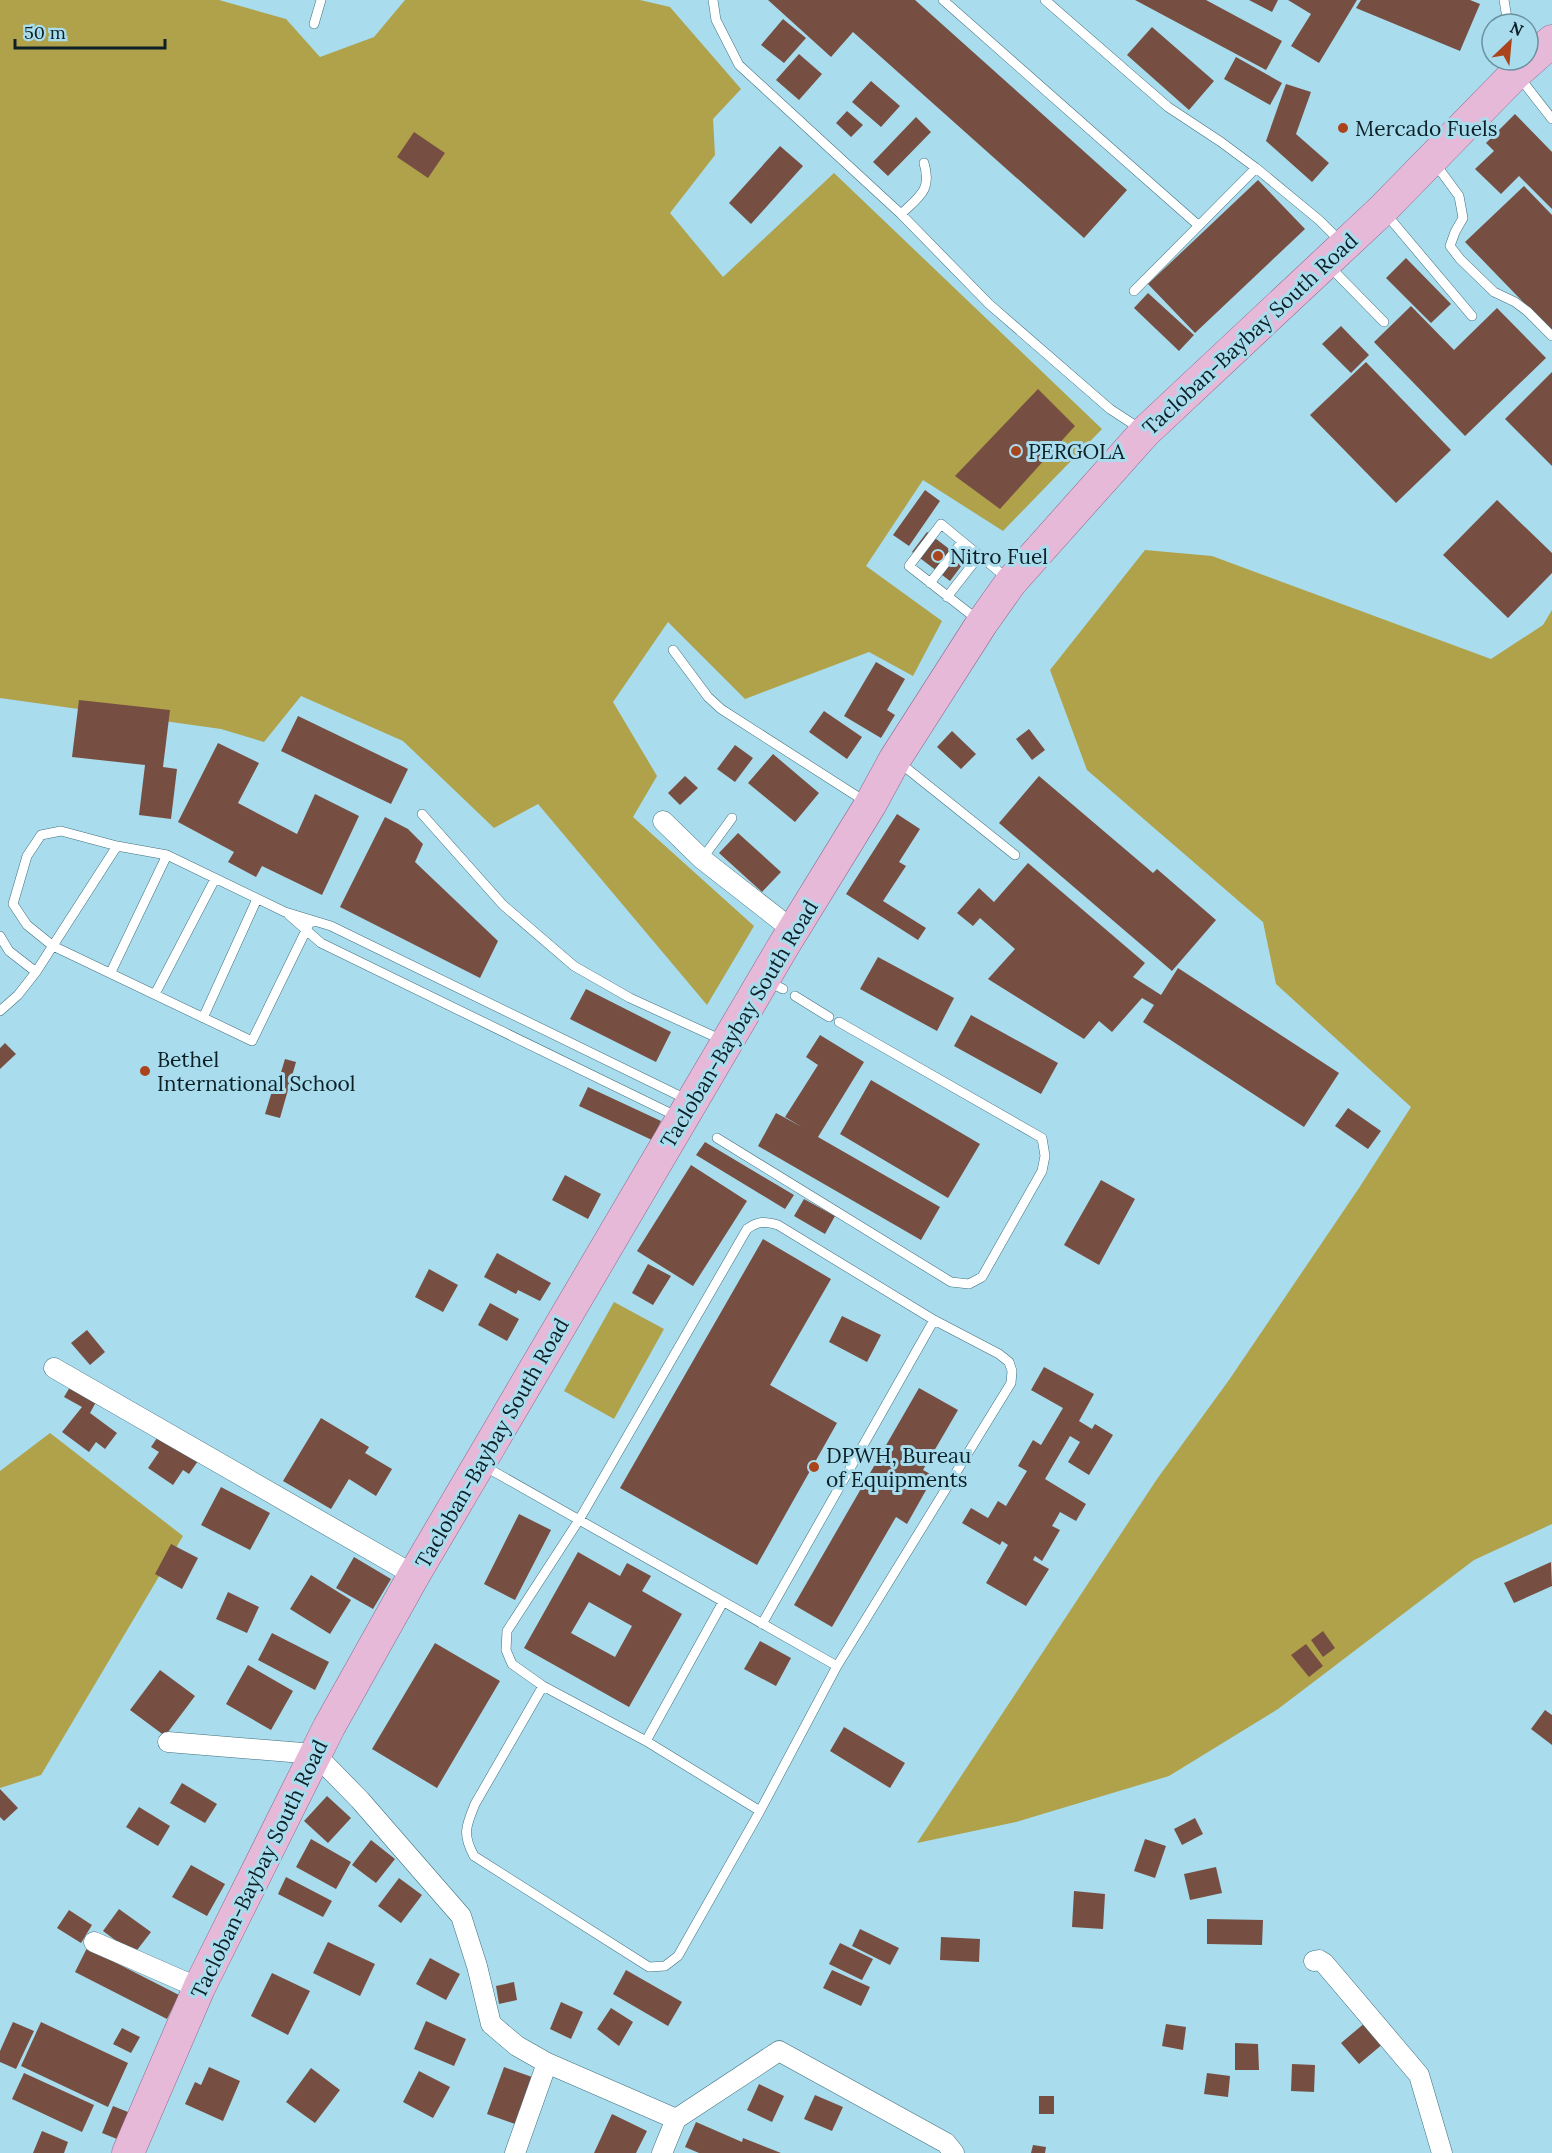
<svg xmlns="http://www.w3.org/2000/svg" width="1552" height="2153" font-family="Lora,serif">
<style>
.green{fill:#b0a24b}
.building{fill:#774f42;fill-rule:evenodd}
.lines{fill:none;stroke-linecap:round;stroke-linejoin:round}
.service-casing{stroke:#3f707e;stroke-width:10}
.minor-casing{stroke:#3f707e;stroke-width:21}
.primary-casing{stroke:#906689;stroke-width:33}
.service{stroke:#fff;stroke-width:9}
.minor{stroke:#fff;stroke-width:20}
.primary{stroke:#e7b9d9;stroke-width:32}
.poi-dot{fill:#aa441c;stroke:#a9dced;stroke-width:2}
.labels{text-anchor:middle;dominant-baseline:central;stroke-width:6;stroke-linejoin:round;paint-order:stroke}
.poi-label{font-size:21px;fill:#0c2026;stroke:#a9dced;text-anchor:start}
.street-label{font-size:21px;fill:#0c2026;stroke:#a9dced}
</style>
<rect width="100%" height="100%" fill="#a9dced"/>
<path class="green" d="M0,0H219L286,19L320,57L374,37L405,0H640L670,7L741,89L713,119L715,155L670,213L723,277L834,173L1102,429L1003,531L923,480L866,566L942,621L913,676L869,652L745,699L668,622L613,702L657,776L633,817L754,926L707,1005L538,804L494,828L403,741L301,696L264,742L221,729L0,698Z
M1145,550L1212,556L1491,659L1543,625L1552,610V1524L1474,1560L1278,1709L1169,1776L1016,1822L917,1843L1157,1479L1229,1380L1359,1188L1411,1107L1276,984L1263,922L1087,770L1050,670Z
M614,1302L664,1329L614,1419L564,1391Z
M50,1433L183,1536L41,1775L0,1788V1471Z"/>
<path class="building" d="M768,0H915L1127,190L1084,238L853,32L831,57Z
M1135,0H1206L1282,41L1266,70Z
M1249,0H1278L1272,12Z
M1288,0H1357L1319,63L1291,46L1311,14Z
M1361,0H1470L1480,4L1460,51L1356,8Z
M783,19L806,38L784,63L761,45Z
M1152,27L1214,81L1189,110L1127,55Z
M799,54L822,74L799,100L776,80Z
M1236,57L1282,83L1270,105L1224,79Z
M871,81L900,106L881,127L852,102Z
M1286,84L1311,92L1296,134L1329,163L1312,182L1266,141Z
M847,111L863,125L851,137L836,123Z
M1515,114L1552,152V209L1519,176L1501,194L1475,169L1494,151L1486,143Z
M916,117L931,132L888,176L873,162Z
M414,132L445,153L428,178L397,157Z
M780,146L803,166L751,224L729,203Z
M1258,180L1305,229L1195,333L1148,284Z
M1524,186L1552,215V332L1465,242Z
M1406,258L1451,304L1431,323L1386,278Z
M1148,293L1194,335L1179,351L1134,308Z
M1411,306L1454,350L1497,308L1546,358L1465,436L1374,342Z
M1341,326L1369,355L1351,373L1322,344Z
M1366,362L1451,450L1396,503L1310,415Z
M1552,372V466L1505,419Z
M1038,389L1075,426L1000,509L955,476Z
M925,490L940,501L909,546L893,535Z
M1497,500L1552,553V573L1508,618L1443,555Z
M927,532L965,561L950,581L912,552Z
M876,662L905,679L887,710L895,715L881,738L844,716Z
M79,700L170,710L163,767L177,769L171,819L139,815L145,765L72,757Z
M824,711L862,737L847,759L809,732Z
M298,716L408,769L391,804L281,751Z
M1029,729L1045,750L1032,760L1016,739Z
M952,731L976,754L961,769L937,747Z
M218,743L259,763L238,803L297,834L315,794L359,816L322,895L262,866L256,877L228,862L234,852L178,822Z
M735,745L753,758L735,782L717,769Z
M773,754L819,793L795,822L748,783Z
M685,776L698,788L680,805L668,793Z
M1039,776L1153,873L1157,869L1216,920L1172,971L999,823Z
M897,814L920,829L899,862L906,866L883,901L926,928L918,940L846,894Z
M385,817L408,829L423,844L415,862L498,941L480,978L340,907Z
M738,833L781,872L762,892L719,853Z
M1028,863L1145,963L1133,977L1161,995L1178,968L1339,1073L1304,1127L1143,1022L1154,1005L1142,998L1112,1032L1099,1021L1084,1039L988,979L1015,949L980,918L973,926L957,913L979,888L994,902Z
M878,957L954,998L937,1031L860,989Z
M586,989L671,1032L656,1062L570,1019Z
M971,1015L1058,1063L1041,1094L954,1046Z
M820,1035L864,1062L818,1137L940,1207L921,1240L758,1146L776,1113L802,1127L785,1117L818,1065L806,1057Z
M5,1043L16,1054L0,1069V1048Z
M285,1059L296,1062L280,1118L265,1114L276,1078L279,1079Z
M871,1080L980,1144L948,1198L840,1134Z
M588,1087L661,1121L652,1140L579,1106Z
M1348,1108L1381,1131L1368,1149L1335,1126Z
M705,1142L794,1195L785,1209L696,1155Z
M691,1165L747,1201L693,1286L637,1251Z
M565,1175L601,1194L588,1219L552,1200Z
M1101,1180L1135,1199L1099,1265L1064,1245Z
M804,1199L835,1216L825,1234L794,1216Z
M763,1239L831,1279L770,1385L837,1423L757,1565L620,1488Z
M497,1253L551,1283L540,1301L518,1290L516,1294L484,1277Z
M648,1264L671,1276L653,1305L632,1293Z
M429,1269L458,1285L443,1312L415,1297Z
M490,1303L519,1319L507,1341L478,1325Z
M842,1316L881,1335L867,1362L829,1342Z
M87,1330L105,1352L90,1365L71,1343Z
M1044,1367L1094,1394L1079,1421L1092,1429L1095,1424L1113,1435L1089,1475L1068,1462L1080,1442L1070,1436L1045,1479L1086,1504L1076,1521L1060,1512L1055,1521L1052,1526L1060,1530L1042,1561L1035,1556L1033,1560L1049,1569L1026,1606L986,1583L1008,1545L1002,1541L1000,1545L962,1523L971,1508L988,1518L998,1501L1006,1506L1027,1471L1018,1466L1033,1440L1041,1445L1063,1408L1031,1390Z
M70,1387L96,1402L90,1413L117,1433L105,1449L96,1442L89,1452L62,1432L82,1407L64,1397Z
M919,1388L958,1410L923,1470L934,1476L907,1524L896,1517L832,1627L794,1605Z
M321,1418L369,1447L365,1453L392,1469L376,1496L349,1479L331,1509L283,1481Z
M159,1435L198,1461L189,1474L183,1470L173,1485L148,1468L159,1452L151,1447Z
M221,1487L270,1513L250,1550L201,1525Z
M519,1514L551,1530L515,1600L484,1584Z
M171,1544L198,1558L182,1589L155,1574Z
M578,1552L620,1576L627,1563L651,1576L642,1591L682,1614L629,1707L524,1648ZM589,1602L632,1626L615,1657L571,1633Z
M354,1557L391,1579L373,1609L336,1588Z
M1551,1562L1552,1586L1514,1603L1504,1583Z
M311,1575L351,1600L330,1634L290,1609Z
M228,1592L259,1607L247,1633L216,1619Z
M1323,1631L1335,1648L1323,1657L1311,1640Z
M272,1633L329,1662L315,1690L258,1660Z
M760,1641L791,1658L776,1686L744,1669Z
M435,1643L500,1681L437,1788L372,1749Z
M1306,1644L1323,1666L1309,1677L1291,1655Z
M248,1665L293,1691L271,1730L226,1704Z
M160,1670L195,1696L165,1736L130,1710Z
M1545,1710L1552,1715V1745L1531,1729Z
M844,1727L905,1763L890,1788L830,1751Z
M182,1783L217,1804L205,1823L170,1803Z
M0,1789L18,1808L4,1821L0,1817Z
M327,1796L351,1818L328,1843L304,1821Z
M139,1807L170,1826L158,1846L126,1827Z
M1195,1818L1203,1834L1182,1845L1174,1829Z
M311,1839L351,1862L336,1889L296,1867Z
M1145,1839L1166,1846L1155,1878L1134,1871Z
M371,1840L395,1859L376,1883L352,1865Z
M191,1865L225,1884L207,1916L172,1897Z
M1216,1867L1222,1893L1190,1900L1184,1874Z
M286,1877L332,1901L323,1917L278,1894Z
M399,1878L422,1895L401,1923L378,1906Z
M1074,1891L1105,1894L1103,1929L1072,1927Z
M119,1909L151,1932L134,1954L103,1931Z
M69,1910L92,1925L81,1943L57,1928Z
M1207,1919L1263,1920L1262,1945L1207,1944Z
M860,1929L899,1948L890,1965L852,1946Z
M941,1937L980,1939L979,1962L940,1960Z
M328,1942L375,1964L360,1996L313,1973Z
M840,1943L873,1959L862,1980L829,1964Z
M87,1948L179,1995L167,2019L75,1972Z
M430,1958L460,1974L446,2000L416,1984Z
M626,1970L682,2002L668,2026L613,1994Z
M832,1970L870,1987L861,2006L823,1988Z
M272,1973L310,1991L288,2035L251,2016Z
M514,1982L517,2000L499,2004L496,1986Z
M561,2002L583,2012L571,2039L550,2029Z
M611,2008L633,2022L619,2046L597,2029Z
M426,2021L466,2039L454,2066L414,2049Z
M13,2022L34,2031L16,2069L0,2062V2051Z
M41,2022L128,2063L108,2107L21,2066Z
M1366,2022L1384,2043L1359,2064L1341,2043Z
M1166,2024L1186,2027L1183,2050L1162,2046Z
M122,2028L140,2037L131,2053L113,2044Z
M1235,2043L1258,2044L1259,2070H1235Z
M1292,2064L1315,2065L1314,2092L1291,2091Z
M209,2067L240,2081L223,2121L185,2104L195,2082L201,2085Z
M504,2067L532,2077L515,2124L487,2114Z
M311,2068L340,2090L315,2123L286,2102Z
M419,2071L450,2087L433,2118L403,2102Z
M24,2073L94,2105L82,2132L12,2099Z
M1207,2073L1230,2076L1228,2097L1204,2094Z
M759,2084L784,2096L772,2122L747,2110Z
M815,2095L843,2107L832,2131L804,2119Z
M1039,2096H1054V2114H1039Z
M113,2106L128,2112L117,2139L102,2133Z
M612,2114L647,2131L636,2153H594Z
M696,2122L742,2142L743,2138L781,2153H699L685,2147Z
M42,2131L68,2142L64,2153H33Z
M1033,2145L1046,2147L1045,2153H1031Z"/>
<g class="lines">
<defs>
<path id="service" d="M713,0L716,20L739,65L901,214L989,304L1110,409L1142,430
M943,0L1198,225
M1045,0L1168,107L1221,142L1256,168
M1504,0L1508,24
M314,24L321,0
M1520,78L1552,119
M1434,162L1459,196L1463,218L1455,232L1450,246L1460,259L1494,292L1515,302L1527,311L1552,336
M901,214C920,196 932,190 924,163
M1386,214L1472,316
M1329,266L1384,322
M1134,291L1256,168L1319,220L1340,241
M930,583L962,542
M947,597L979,556
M978,620L909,566L941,524L1008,579
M673,650L708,697L721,709L866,802
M900,763L1015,855
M422,814L503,905L574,966L630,998L722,1040
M702,859L732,818
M289,915L321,943L678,1117
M311,920L252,1041L53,946L27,925L13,904L27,856L41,835L61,831L117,846L167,855L285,912L331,926L688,1100
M0,936L9,951L36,972
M111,972L167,855
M769,982L783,989
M155,994L215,879
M795,996L829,1017
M0,1011L18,995L36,972L117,846
M203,1018L257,899
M717,1138L951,1282L969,1284L982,1277L1042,1171L1045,1156L1042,1138L839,1022
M484,1466L837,1666
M762,1624L934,1320
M543,1686L475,1804C466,1826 462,1834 474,1856L649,1967L665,1966L678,1956L760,1811L837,1666L1011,1383L1012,1371L1009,1362L999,1354L934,1320L778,1225C765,1221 758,1221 747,1229L579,1520L507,1631L506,1650L512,1664L543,1686L646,1741L760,1811
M646,1741L723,1602"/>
<path id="minor" d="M663,821L702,859L794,931
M54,1368L414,1575
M168,1742L315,1754L360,1800L461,1916L477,1966L491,2024L517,2046L547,2063L676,2119L779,2051L946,2143L954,2153
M94,1942L199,1988
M1314,1961L1319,1960L1324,1963L1419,2075L1442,2153
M515,2153L547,2063
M662,2153L676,2119"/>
<path id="primary" d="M128,2153L199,1988L329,1727L414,1575L784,945L870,805L895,759L982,623L1011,582L1145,432L1382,210L1516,73L1552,41"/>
</defs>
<use href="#service" class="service-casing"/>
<use href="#minor" class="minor-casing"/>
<use href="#primary" class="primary-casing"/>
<use href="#service" class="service"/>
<use href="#minor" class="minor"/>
<use href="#primary" class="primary"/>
</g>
<g class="poi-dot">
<circle cx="1343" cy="128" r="6"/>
<circle cx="1016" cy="451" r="6"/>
<circle cx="938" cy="556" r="6"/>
<circle cx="145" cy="1071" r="6"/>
<circle cx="814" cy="1467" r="6"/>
</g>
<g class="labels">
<g class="poi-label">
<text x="1355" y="128">Mercado Fuels</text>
<text x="1028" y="451">PERGOLA</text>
<text x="950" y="556">Nitro Fuel</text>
<text x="157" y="1059">Bethel<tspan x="157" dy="24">International School</tspan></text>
<text x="826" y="1455">DPWH, Bureau<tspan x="826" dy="24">of Equipments</tspan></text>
</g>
<g class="street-label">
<text transform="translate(1250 334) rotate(-43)">Tacloban-Baybay South Road</text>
<text transform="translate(739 1024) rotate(-59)">Tacloban-Baybay South Road</text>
<text transform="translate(492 1443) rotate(-60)">Tacloban-Baybay South Road</text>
<text transform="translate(259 1869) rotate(-64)">Tacloban-Baybay South Road</text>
</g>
</g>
<g transform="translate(1510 42) rotate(26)"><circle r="28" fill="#a9dced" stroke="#6a919d" stroke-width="1.5"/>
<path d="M0-4.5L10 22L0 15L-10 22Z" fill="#aa441c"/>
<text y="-9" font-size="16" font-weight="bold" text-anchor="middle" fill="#0c2026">N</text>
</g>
<path d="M15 39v9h150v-9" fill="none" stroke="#0c2026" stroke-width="3"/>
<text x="24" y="39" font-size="18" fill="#0c2026" stroke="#a9dced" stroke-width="4.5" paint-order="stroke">50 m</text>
</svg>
